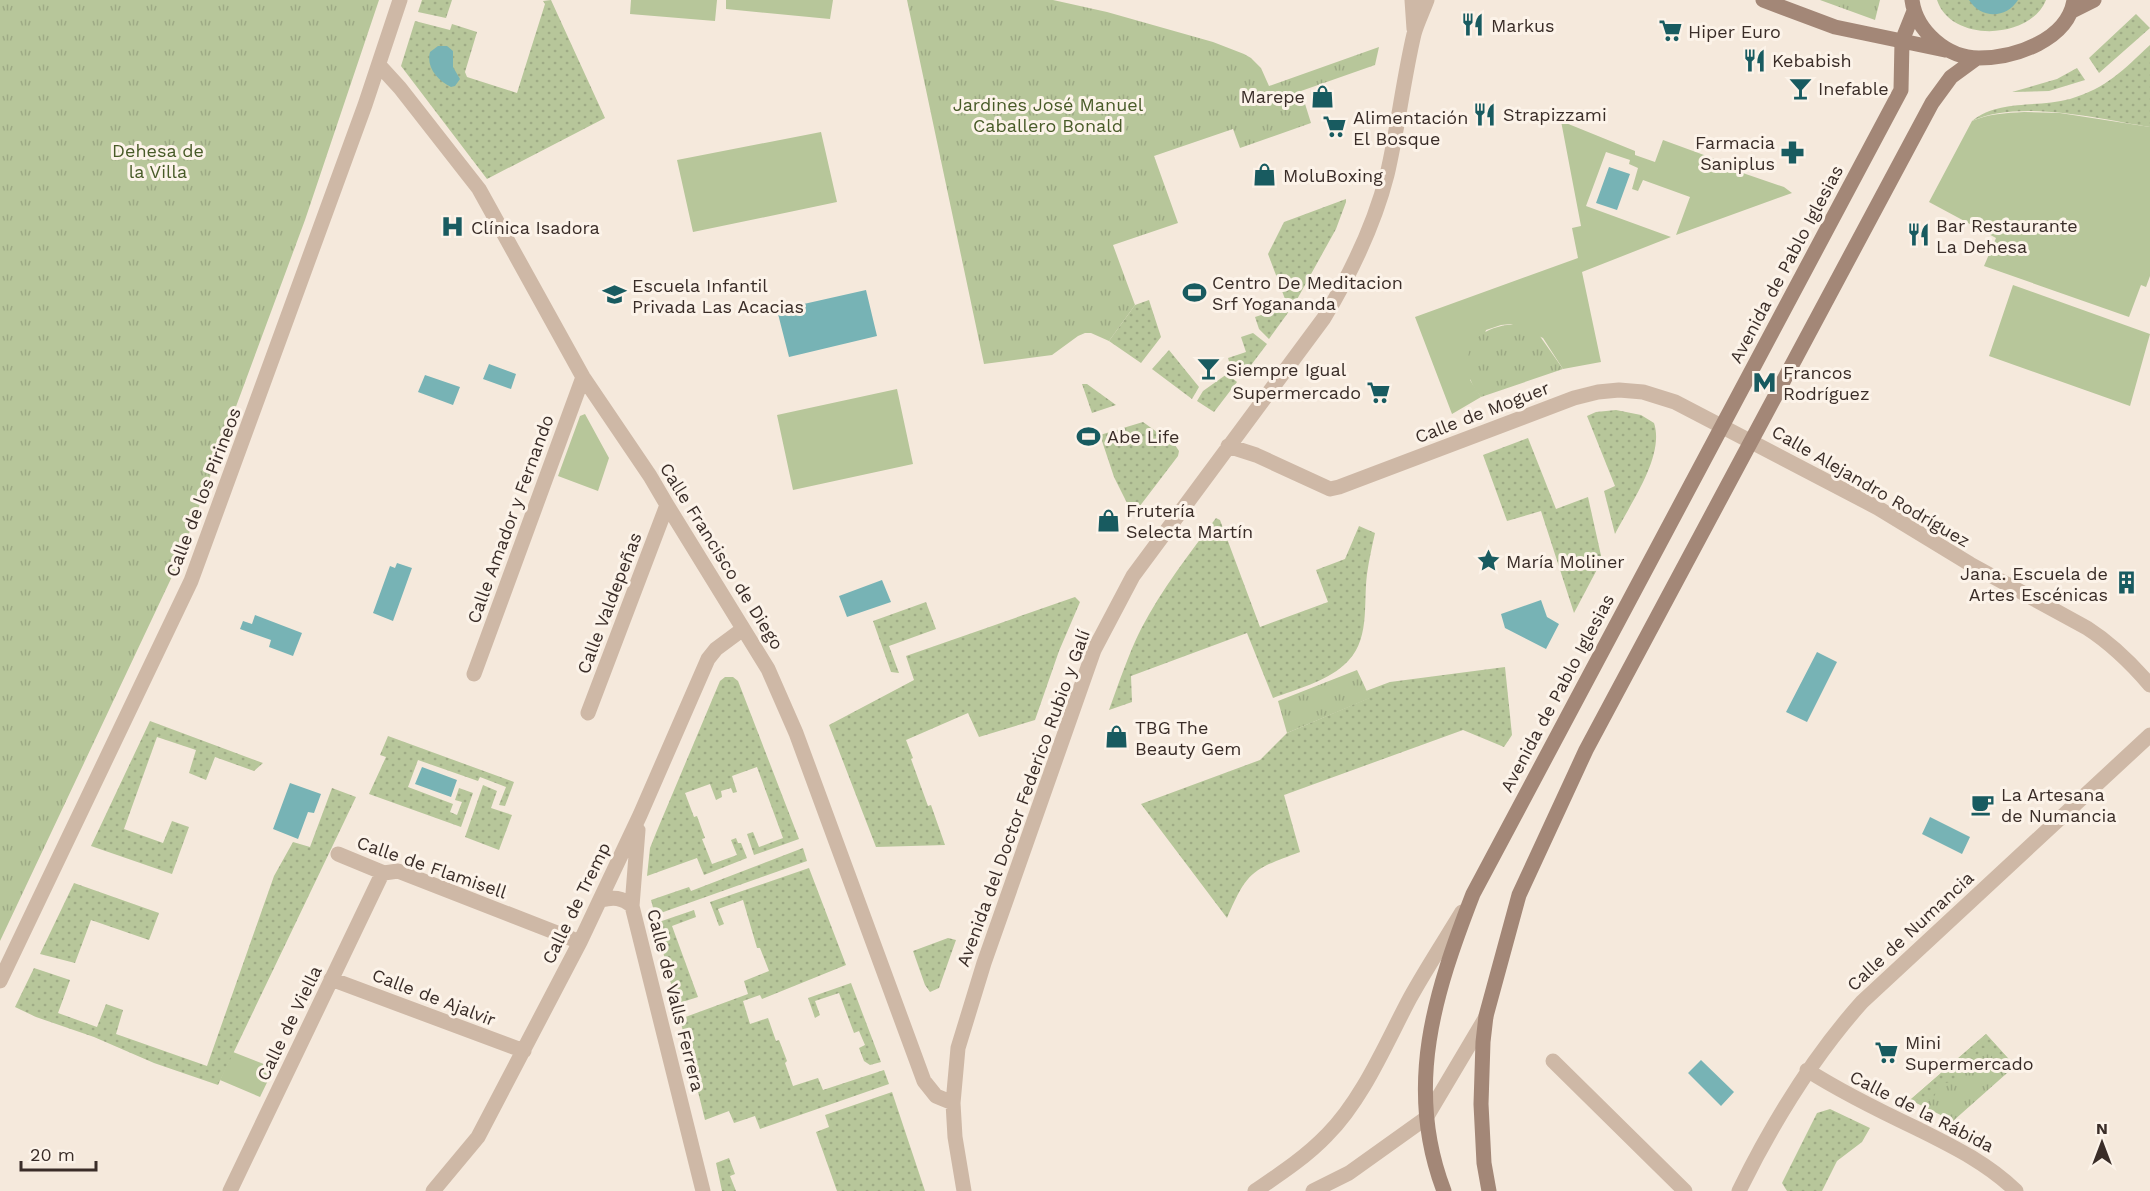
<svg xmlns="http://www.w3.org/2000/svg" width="2150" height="1191" font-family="'Work Sans',sans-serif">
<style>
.grass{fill:#b7c69a}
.park{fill:url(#park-tufts)}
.garden{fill:url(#garden-dots)}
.water{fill:#77b3b5}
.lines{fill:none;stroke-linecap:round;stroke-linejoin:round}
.street{stroke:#ceb8a6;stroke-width:15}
.secondary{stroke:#a38777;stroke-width:15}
.labels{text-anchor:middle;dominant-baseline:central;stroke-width:6;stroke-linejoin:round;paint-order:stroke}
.poi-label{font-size:18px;fill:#3a2d28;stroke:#fcf3e9;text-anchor:start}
.park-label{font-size:18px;fill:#485b28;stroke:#fcf3e9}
.street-label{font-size:18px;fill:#3a2d28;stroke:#fcf3e9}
</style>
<defs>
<pattern id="park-tufts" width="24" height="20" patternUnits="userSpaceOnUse" patternTransform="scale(1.5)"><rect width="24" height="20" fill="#b7c69a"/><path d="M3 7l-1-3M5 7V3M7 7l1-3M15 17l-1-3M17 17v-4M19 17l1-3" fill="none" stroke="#9eaa85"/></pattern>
<pattern id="garden-dots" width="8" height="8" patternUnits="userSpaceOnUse" patternTransform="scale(1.5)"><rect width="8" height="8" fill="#b7c69a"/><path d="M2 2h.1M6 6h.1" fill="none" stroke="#9eaa85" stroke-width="1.8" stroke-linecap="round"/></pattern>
</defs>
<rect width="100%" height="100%" fill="#f5e9dc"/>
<path class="grass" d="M631,0H717L715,21L630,14Z
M726,0H833L830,19L726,9Z
M2024,112L2060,113L2150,127V276L2146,287L2141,285L2129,317L1984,266L1996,238L1929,202L1972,121C1988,114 2006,113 2024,112Z
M1561,121L1635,151V155L1655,162L1663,140L1734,166V170L1784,187L1792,193L1676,235L1690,197L1643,180L1638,191L1632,189L1638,168L1629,164L1630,160L1606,152L1586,206L1671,237L1582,272L1601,362L1563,369L1543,338L1511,324L1501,325L1486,330L1470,380L1481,397L1452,414L1415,317L1578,258L1572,228L1581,226Z
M821,132L837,202L693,232L677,160Z
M2013,285L2150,334L2130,406L1989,356Z
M897,389L913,464L793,490L777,415Z
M585,414L609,458L598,491L558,476L580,416Z
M233,1052L274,1068L260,1097L220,1080Z"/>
<path class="park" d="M0,0H379L305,220L177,566L0,941Z
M907,0H1053L1107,12L1213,42L1244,54L1251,58L1261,68L1269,86L1379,47L1375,65L1301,91L1311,123L1240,148L1233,129L1154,156L1178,223L1113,245L1135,305L1109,341L1091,333H1085L1078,336L1052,355L984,364Z
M1820,0H1880L1875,20Z
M1521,324L1537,332L1563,369L1481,397C1477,392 1473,387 1471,381C1468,376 1468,368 1468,363C1467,333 1496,324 1521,324Z
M1357,670L1370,698L1287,733L1278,701Z
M1986,1034L2015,1066L1953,1121L1910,1100Z"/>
<path class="garden" d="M422,0H452L446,18L418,12Z
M551,0L605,118L487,179L401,66L415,21L450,30L452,24L477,32L465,72L467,77L517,93L545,4L543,1Z
M1937,0H2046C2030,40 1951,43 1937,0Z
M2136,14L2150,28L2099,73L2089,58Z
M2150,45V127C2099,119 2020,99 1972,121C1999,99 2037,108 2070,99C2107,88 2123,70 2150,45Z
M2077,68L2085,80L2049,91L2012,92L2057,79Z
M1346,199V202L1336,229L1295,303L1285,299L1268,254L1284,222Z
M1149,300L1161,337L1141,363L1109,341L1135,305Z
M1280,309L1290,310L1269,339L1259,329L1255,317Z
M1253,333L1267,344L1242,377L1231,368L1228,358L1246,352L1241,337Z
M1169,350L1199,387L1192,399L1152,369Z
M1227,374L1237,382L1214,412L1197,401L1203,391Z
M1082,384H1087L1116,405L1092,413Z
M1616,410L1641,415L1654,423C1665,456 1630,504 1615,534L1604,491L1615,486L1587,416L1596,412Z
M1143,422L1175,445L1179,451L1178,456L1133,515L1114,477L1100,435Z
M1528,438L1556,509L1588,497L1602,560L1574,613L1541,511L1507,521L1483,455Z
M1216,518L1220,520L1260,627L1328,602L1316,570L1345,559L1359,526L1375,533C1372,546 1369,560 1367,574C1363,605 1371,642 1344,665C1325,682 1297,689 1273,698L1247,633L1131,676L1132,702L1109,710C1119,683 1128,655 1141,629C1162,589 1189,554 1216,518Z
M1075,597L1080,602L1059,651L1035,720L979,737L968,713L906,740L913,758L911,759L928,806L931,805L945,845L876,847L829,725L914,680L906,656Z
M926,602L936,629L889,646L899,673L891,672L873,621Z
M1505,667L1512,735L1504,747L1463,730L1284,795L1300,852C1252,870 1248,870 1227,918L1141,804L1260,760L1287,733L1369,698L1366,691L1390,682Z
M725,677H733L738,681L799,839L754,855L747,834L753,832L759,847L783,838L757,767L732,776L737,792L733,793L731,788L721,791L722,797L716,800L710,784L685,793L694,817L697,816L705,838L702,839L712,864L737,855L731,840L736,838L738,843H741L747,858L704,875L697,858L647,876L650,848L656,833L720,681Z
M150,721L263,763L254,771L215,757L206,780L189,773L196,750L157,737L124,829L163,843L172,821L189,827L172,874L91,846Z
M388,736L514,782L505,806L499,805L506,787L480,777L478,781L418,760L408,787L453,804L450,812L457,815L462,802L455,800L459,788L473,793L461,827L369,794L386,757L380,755Z
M483,785L497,791L491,808L512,815L499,850L465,837Z
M332,788L356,797L218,1085L154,1063L94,1037L36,1017L15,1007L34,968L70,980L58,1013L97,1027L106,1004L123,1010L116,1034L207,1066L274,876L293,842L310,847Z
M803,848L807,861L655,915L651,900L689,887L691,891Z
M809,868L846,965L762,999L760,995L743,1001L750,1024L768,1018L776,1041L779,1040L787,1061L785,1063L793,1086L818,1078L823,1090L884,1070L889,1084L760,1129L755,1116L734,1123L729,1111L705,1120L680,1019L748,994L744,981L769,971L760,948H757L743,900L718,909L724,924L719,926L710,902Z
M74,883L159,913L149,940L91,920L75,963L40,954Z
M694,910L696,917L672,926L698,997L676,1004L656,923Z
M948,938L956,940L939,988L930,992L925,985L913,951Z
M851,983L881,1062L870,1065L864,1061L859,1048L865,1045L859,1031L854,1033L839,993L815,1001L820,1015L815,1018L808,998Z
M1986,1034L2015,1066L2011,1070L2010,1064L1993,1059L1990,1049L1983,1048L1979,1051L1977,1062L1962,1065L1961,1070L1955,1081L1941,1084L1932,1100H1910Z
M892,1092L925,1191H837L816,1132L829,1127L825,1115Z
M1830,1109L1870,1128L1862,1142L1837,1161L1822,1191H1787L1782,1183L1817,1113Z
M729,1158L735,1174L730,1176L736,1191H722L716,1163Z"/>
<path class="water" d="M1969,0H2018C2006,19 1981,19 1969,0Z
M438,46H447L453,51V67L460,79L455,86L451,87C437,80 426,67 430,52Z
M1609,167L1630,174L1617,210L1596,203Z
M866,290L877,336L789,357L777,310Z
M489,364L516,374L511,389L483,379Z
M425,375L460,387L453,405L418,392Z
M397,563L412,568L393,621L373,613L390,566L395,568Z
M882,580L891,602L847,617L839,596Z
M1541,600L1547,617L1559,624L1546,649L1505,628L1501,614Z
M255,615L302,633L293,656L269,647L271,640L240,629L243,621L252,624Z
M1817,652L1837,662L1807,722L1786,712Z
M422,767L457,780L451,797L415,784Z
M290,783L321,794L314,813L308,812L298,839L273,829Z
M1930,817L1970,837L1962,854L1922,834Z
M1701,1060L1734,1092L1721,1106L1688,1073Z"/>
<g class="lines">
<path class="street" d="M1412,0L1414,29
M379,65L400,88L479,189L583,377L650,476L667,505L768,669L796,733L924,1081L936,1096L953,1103
M1228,446L1256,455L1330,489L1339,487L1574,398L1598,392L1619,390L1643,392L1675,402L1878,508L1970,564L2087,628C2112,644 2131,663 2150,685
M474,674L583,377
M588,713L667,505
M638,830L632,906L703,1191
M338,854L384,873L398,871L580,942
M601,900C613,897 622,897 632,906
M331,979L524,1051
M0,981L191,581L365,105L400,0
M1553,1061L1685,1191
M1807,1070C1843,1093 1880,1111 1918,1129C1954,1147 1987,1163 2016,1191
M230,1191L381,876L384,873
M433,1191L478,1137L580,942L640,815L708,659L716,649L743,629
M964,1191L955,1137L953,1103L958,1048L984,963L1094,650L1133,576L1324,318C1351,273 1374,226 1387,175C1398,128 1403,81 1414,34C1417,23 1423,11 1427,0
M1255,1191C1280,1174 1306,1157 1327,1135C1363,1099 1386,1043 1410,998C1426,969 1445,940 1462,912
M1313,1191L1349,1173L1426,1118L1486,1017
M1739,1191C1773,1122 1811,1059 1862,1002L2150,735"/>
<path class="secondary" d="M1763,0L1835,27L1945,50
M1912,0C1916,31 1947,58 1979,58C2015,58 2068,40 2074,0
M2072,11L2094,0
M1444,1191C1404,1087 1435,992 1473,894L1901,90L1902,41L1914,11
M1489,1191L1484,1163L1481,1104L1483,1042L1486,1016L1519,895L1586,750L1932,103L1951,77L1977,58"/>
</g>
<defs>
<symbol id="restaurant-bare" viewBox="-9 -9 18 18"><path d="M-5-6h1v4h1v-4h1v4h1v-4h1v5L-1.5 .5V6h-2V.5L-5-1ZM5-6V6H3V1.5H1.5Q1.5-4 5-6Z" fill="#185b60" stroke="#fcf3e9" stroke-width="2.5" paint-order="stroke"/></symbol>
<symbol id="supermarket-bare" viewBox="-9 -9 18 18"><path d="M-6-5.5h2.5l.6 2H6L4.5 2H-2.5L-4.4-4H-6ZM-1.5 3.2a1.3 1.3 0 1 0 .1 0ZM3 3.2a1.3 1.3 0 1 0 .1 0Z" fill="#185b60" stroke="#fcf3e9" stroke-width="2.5" paint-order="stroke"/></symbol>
<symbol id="bar-bare" viewBox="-9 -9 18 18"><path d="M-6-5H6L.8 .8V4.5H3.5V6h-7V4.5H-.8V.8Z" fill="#185b60" stroke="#fcf3e9" stroke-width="2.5" paint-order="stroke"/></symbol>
<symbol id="shop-bare" viewBox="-9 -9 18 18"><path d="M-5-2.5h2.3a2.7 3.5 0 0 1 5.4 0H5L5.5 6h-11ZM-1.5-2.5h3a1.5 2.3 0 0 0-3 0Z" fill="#185b60" stroke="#fcf3e9" stroke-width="2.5" paint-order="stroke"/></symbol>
<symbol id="pharmacy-bare" viewBox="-9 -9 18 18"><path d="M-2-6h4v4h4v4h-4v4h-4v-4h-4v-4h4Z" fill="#185b60" stroke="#fcf3e9" stroke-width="2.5" paint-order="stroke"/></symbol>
<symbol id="hospital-bare" viewBox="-9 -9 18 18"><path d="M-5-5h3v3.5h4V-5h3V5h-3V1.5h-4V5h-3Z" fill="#185b60" stroke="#fcf3e9" stroke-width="2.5" paint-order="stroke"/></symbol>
<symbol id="stadium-bare" viewBox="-9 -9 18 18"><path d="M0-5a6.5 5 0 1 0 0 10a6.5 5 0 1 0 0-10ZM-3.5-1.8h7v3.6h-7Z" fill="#185b60" stroke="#fcf3e9" stroke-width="2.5" paint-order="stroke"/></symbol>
<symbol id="school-bare" viewBox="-9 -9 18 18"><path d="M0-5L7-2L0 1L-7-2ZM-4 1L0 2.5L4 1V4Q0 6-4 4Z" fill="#185b60" stroke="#fcf3e9" stroke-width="2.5" paint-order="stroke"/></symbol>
<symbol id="metro-bare" viewBox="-9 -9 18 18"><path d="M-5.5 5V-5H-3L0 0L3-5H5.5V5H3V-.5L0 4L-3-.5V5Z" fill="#185b60" stroke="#fcf3e9" stroke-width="2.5" paint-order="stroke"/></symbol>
<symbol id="sight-bare" viewBox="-9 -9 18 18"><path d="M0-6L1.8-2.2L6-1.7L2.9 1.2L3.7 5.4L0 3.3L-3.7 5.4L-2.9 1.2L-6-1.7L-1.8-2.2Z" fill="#185b60" stroke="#fcf3e9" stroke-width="2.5" paint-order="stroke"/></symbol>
<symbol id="building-bare" viewBox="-9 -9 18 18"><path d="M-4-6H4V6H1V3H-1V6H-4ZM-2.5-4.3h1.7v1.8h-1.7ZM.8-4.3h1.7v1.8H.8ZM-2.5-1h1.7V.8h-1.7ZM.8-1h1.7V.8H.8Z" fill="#185b60" stroke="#fcf3e9" stroke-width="2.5" paint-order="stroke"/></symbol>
<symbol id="cafe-bare" viewBox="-9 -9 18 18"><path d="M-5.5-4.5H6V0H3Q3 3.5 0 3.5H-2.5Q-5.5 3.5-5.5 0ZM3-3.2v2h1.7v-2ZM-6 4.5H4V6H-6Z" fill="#185b60" stroke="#fcf3e9" stroke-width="2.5" paint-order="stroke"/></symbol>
</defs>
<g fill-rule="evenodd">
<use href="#restaurant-bare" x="1456" y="8" width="33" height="33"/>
<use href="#supermarket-bare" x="1654" y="14" width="33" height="33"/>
<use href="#restaurant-bare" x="1738" y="44" width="33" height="33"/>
<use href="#bar-bare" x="1784" y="72" width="33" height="33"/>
<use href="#shop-bare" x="1306" y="80" width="33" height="33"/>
<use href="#restaurant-bare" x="1468" y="98" width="33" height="33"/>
<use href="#supermarket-bare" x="1318" y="110" width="33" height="33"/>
<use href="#pharmacy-bare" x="1776" y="136" width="33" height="33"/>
<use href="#shop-bare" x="1248" y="158" width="33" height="33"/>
<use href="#hospital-bare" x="436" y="210" width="33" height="33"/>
<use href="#restaurant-bare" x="1902" y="218" width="33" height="33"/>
<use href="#stadium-bare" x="1178" y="276" width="33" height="33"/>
<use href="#school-bare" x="598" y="278" width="33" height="33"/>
<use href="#bar-bare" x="1192" y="352" width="33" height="33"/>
<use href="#metro-bare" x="1748" y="366" width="33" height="33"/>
<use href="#supermarket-bare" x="1362" y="376" width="33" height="33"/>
<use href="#stadium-bare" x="1072" y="420" width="33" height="33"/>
<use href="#shop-bare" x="1092" y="504" width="33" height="33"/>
<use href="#sight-bare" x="1472" y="544" width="33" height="33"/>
<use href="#building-bare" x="2110" y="566" width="33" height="33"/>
<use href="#shop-bare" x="1100" y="720" width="33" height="33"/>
<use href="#cafe-bare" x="1966" y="788" width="33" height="33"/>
<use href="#supermarket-bare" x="1870" y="1036" width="33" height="33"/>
</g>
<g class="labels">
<g class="poi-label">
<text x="1491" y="25">Markus</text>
<text x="1688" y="31">Hiper Euro</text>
<text x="1772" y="60">Kebabish</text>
<text x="1818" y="88">Inefable</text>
<text x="1305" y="96" text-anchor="end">Marepe</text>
<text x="1503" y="114">Strapizzami</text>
<text x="1353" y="117">Alimentación<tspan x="1353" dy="21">El Bosque</tspan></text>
<text x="1775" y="142" text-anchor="end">Farmacia<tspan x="1775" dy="21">Saniplus</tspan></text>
<text x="1283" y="175">MoluBoxing</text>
<text x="1936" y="225">Bar Restaurante<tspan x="1936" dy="21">La Dehesa</tspan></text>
<text x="471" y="227">Clínica Isadora</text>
<text x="1212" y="282">Centro De Meditacion<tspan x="1212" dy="21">Srf Yogananda</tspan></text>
<text x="632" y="285">Escuela Infantil<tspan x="632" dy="21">Privada Las Acacias</tspan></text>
<text x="1226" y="369">Siempre Igual</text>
<text x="1783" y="372">Francos<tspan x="1783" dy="21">Rodríguez</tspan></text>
<text x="1361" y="392" text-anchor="end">Supermercado</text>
<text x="1107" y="436">Abe Life</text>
<text x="1126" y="510">Frutería<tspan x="1126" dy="21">Selecta Martín</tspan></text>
<text x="1506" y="561">María Moliner</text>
<text x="2108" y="573" text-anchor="end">Jana. Escuela de<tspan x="2108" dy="21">Artes Escénicas</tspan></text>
<text x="1135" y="727">TBG The<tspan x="1135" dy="21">Beauty Gem</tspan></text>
<text x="2001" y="794">La Artesana<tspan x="2001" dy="21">de Numancia</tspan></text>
<text x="1905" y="1042">Mini<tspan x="1905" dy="21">Supermercado</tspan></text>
</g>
<g class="park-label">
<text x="1048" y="104">Jardines José Manuel<tspan x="1048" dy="21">Caballero Bonald</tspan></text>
<text x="158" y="150">Dehesa de<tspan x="158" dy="21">la Villa</tspan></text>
</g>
<g class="street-label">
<text transform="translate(1786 264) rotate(-62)">Avenida de Pablo Iglesias</text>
<text transform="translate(1482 412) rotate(-21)">Calle de Moguer</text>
<text transform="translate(1871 486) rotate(30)">Calle Alejandro Rodríguez</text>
<text transform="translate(203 492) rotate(-69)">Calle de los Pirineos</text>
<text transform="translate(510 519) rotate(-70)">Calle Amador y Fernando</text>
<text transform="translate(722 556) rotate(58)">Calle Francisco de Diego</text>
<text transform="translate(609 603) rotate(-69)">Calle Valdepeñas</text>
<text transform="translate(1557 693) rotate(-62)">Avenida de Pablo Iglesias</text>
<text transform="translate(1023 798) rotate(-70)">Avenida del Doctor Federico Rubio y Galí</text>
<text transform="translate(432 867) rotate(19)">Calle de Flamisell</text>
<text transform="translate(576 903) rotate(-64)">Calle de Tremp</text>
<text transform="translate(1910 931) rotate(-43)">Calle de Numancia</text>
<text transform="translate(434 997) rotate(21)">Calle de Ajalvir</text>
<text transform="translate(676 1000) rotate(76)">Calle de Valls Ferrera</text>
<text transform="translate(289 1023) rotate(-64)">Calle de Viella</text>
<text transform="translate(1922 1111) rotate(27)">Calle de la Rábida</text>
</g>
</g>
<g transform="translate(2102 1143)" stroke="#fcf3e9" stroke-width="4.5" paint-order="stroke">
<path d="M0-4.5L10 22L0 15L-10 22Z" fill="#3a2d28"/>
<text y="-9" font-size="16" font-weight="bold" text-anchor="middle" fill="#3a2d28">N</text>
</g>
<path d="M21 1161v9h75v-9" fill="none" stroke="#3a2d28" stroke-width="3"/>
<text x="30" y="1161" font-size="18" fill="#3a2d28" stroke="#fcf3e9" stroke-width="4.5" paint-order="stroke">20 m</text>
</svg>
